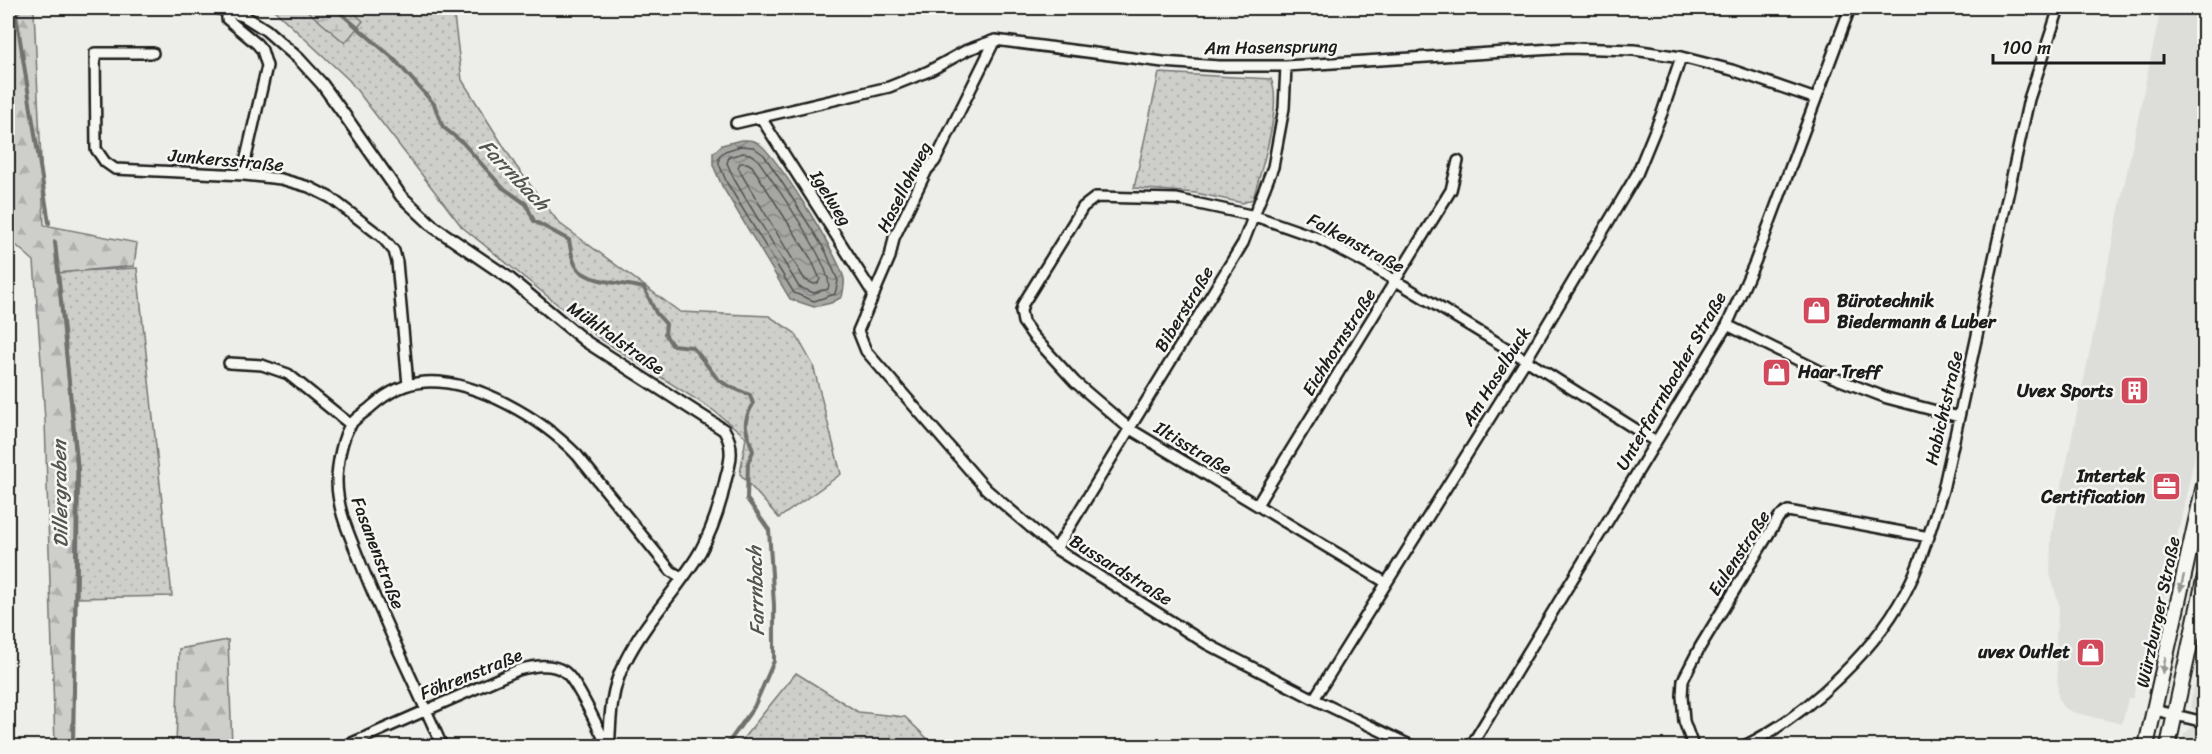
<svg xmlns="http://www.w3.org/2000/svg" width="2212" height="754" font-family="Sriracha,sans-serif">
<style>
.built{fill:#ddddda}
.grass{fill:url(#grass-dots);stroke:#757574;stroke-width:1.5}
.forest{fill:url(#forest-firs);stroke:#757574;stroke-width:1.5}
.wetland{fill:url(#wetland-marsh);stroke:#757574;stroke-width:1.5}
.water{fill:url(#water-waves);stroke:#6f6f6d;stroke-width:1.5}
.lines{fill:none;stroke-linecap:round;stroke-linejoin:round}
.shore{stroke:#535352;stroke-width:1.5}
.stream{stroke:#6f6f6d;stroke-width:4}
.minor-casing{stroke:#1c1c1c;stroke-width:14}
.tertiary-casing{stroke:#1c1c1c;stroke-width:15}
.primary-casing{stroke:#1c1c1c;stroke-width:18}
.minor{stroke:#f6f6f2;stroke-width:9}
.tertiary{stroke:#f6f6f2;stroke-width:10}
.primary{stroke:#f6f6f2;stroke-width:14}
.oneway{fill:#949492}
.labels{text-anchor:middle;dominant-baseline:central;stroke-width:5;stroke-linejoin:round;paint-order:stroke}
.street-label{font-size:18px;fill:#1c1c1c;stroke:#f6f6f2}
.poi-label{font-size:18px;font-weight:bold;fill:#1c1c1c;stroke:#f6f6f2;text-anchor:end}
.water-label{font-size:20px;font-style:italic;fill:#535352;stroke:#f6f6f2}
</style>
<defs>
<pattern id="grass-dots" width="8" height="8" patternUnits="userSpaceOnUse" patternTransform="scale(1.5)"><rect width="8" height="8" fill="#cececb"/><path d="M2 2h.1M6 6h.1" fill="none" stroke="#b0b0ae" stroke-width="1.8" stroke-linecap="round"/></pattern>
<pattern id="forest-firs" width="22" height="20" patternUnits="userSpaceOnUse" patternTransform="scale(1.5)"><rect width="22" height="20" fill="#cececb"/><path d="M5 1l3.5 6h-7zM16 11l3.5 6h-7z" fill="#b0b0ae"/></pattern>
<pattern id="wetland-marsh" width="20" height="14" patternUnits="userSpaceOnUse" patternTransform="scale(1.5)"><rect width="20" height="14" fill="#cececb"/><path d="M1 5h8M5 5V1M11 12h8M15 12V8" fill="none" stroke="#b0b0ae"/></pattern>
<pattern id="water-waves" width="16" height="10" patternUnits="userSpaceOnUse" patternTransform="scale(1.5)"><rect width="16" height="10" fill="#a6a6a3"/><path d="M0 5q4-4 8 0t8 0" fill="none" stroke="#868684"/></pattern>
</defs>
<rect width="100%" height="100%" fill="#edede9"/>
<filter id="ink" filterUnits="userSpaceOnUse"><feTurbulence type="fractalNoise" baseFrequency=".0167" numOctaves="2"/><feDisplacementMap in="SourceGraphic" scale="12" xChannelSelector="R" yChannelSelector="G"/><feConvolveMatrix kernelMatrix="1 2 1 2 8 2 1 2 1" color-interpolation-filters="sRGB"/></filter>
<g filter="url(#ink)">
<path class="built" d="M2161,8H2204V414L2146,679L2136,684L2133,698H2128L2122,724L2072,712L2062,706L2058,696L2056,634L2059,605L2050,574L2051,538Z
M2204,643V714L2195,711L2191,706V701Z
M2193,726L2204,728V746H2181L2184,734Z"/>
<path class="grass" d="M272,8H453L462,80L516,166L559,223L680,312L769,316L795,333L813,365L841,474L779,518L740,474L746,437L713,410L599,338L462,227L349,80Z
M1159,73L1271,79C1283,105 1261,170 1253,199L1243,203L1196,193L1134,188Z
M137,268L172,596L78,598L79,469L58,272Z
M796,673L858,712L905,717L935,746H737Z"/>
<path class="forest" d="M21,9L34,11L44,225L137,243L134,266L58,273L76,470L72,746H55L45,420L34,261L17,246L8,241V31Z
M228,640L232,746H176L179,649Z"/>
<path class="wetland" d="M304,8H349L363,21L345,43Z"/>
<path class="water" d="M741,140C747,140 753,139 758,143C777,156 839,256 844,279C845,284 843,292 842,297L831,303L814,307L790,299L722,186L713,165V153L722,145Z"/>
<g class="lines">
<path class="shore" d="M741,146L753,147L764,155L794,201L826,252L838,281L835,294L814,301L794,293L727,183L719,164V156L725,151Z
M743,153L750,154L758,160C772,180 836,270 828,289L814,293L799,287L734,179L727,163L729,157Z
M740,163H747L752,166L811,259L820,279L818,283L814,284L805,280L742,175L738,167Z"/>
<path class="stream" d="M15,8L49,223
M323,8L337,10L394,59L434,104L443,127L463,143L502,187L526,204L534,221L569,240C571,250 572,264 580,271C594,283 625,283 644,288L656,313L666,324L665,334L672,345L692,347C701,356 708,367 716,377C724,386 739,390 750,395L753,404C741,424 746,429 753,451L748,463L747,499L769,530L774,605V661L754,707L726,746
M55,242L78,471L73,746"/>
<defs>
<path id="minor" d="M227,10V19L257,44L262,50L267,66L245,162L244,175
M995,40L935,161L927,170L894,238L890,257L858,331L866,351L986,489L1056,549L1207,644L1314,699L1412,746
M153,53H95L96,149L105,162L115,169L244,175L281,179L309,187L331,198L382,237L394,251L397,262L408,385
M761,118L874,295
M736,123L889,87L929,71L967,50L995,40L1163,62L1219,66H1286L1569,48L1634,50L1681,57L1732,70L1816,99
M1727,325L1832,377L1887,398L1959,417
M229,363L262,365L288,374L351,425
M1257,505L1451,190L1458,161
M1056,549L1243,243L1273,167L1284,108L1286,66
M1385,582L1130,429L1075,382L1033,336L1023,322L1021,311L1023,304L1083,207L1096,197L1176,199L1255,216L1318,238L1373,267L1526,360L1656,442
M1314,699L1526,360L1637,174L1662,113L1681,57
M2155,710L2204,722
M345,746L518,670C533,666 551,662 565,672C578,682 598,730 608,746
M442,746C415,684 384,623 359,559C349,534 337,509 337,481C337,466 342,436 351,424C356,417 366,412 372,406C387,393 405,383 425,382C476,379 542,419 577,455L671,571L682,578
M1471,746L1727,325L1755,262L1850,8
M1693,746L1684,721L1682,696L1683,680L1700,647L1779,517L1788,511L1929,537
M1744,746C1808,715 1881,646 1911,581C1925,552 1933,520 1943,490L2029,99L2059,8"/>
<path id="tertiary" d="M218,8L244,16L266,30L299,59L322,84L343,113L401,196L434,227L509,278L585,341L724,430C734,446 731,461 726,478C721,503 712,530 700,552C678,590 645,621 625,662C611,688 610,717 609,746"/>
<path id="primary" d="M2146,746L2204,485
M2168,746L2204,580"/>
</defs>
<use href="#minor" class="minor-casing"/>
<use href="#tertiary" class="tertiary-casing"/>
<use href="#primary" class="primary-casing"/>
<use href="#minor" class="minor"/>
<use href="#tertiary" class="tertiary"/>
<use href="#primary" class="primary"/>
</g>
<defs><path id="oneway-solid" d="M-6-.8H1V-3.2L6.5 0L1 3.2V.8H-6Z" transform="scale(1.5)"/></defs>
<g class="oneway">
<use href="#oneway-solid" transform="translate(2182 583) rotate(103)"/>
<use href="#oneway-solid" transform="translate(2164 665) rotate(102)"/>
</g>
</g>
<defs>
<symbol id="shop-square" viewBox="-11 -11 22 22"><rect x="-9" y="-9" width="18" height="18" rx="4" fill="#d1495b" stroke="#f6f6f2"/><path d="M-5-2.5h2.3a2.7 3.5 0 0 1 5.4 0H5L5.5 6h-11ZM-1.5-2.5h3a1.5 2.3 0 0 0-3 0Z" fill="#fff"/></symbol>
<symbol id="building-square" viewBox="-11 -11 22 22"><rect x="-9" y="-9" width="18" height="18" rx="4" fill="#d1495b" stroke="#f6f6f2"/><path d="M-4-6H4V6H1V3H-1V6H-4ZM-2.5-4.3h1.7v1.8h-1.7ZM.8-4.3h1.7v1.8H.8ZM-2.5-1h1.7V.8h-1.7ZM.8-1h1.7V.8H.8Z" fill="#fff"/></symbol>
<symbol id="office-square" viewBox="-11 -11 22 22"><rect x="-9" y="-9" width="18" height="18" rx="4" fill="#d1495b" stroke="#f6f6f2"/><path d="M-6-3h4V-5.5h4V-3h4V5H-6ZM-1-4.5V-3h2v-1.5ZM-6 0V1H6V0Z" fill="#fff"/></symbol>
</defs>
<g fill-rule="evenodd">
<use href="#shop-square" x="1800" y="294" width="33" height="33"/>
<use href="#shop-square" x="1760" y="356" width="33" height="33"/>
<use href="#building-square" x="2118" y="374" width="33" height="33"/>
<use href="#office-square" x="2150" y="470" width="33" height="33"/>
<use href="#shop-square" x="2074" y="636" width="33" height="33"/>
</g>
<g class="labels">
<g class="street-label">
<text transform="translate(1271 47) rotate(-1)">Am Hasensprung</text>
<text transform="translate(226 160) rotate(5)">Junkersstraße</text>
<text transform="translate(904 187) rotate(-63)">Hasellohweg</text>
<text transform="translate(831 198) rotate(58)">Igelweg</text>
<text transform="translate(1356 243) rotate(28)">Falkenstraße</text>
<text transform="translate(1184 309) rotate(-59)">Biberstraße</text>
<text transform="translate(616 338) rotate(35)">Mühltalstraße</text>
<text transform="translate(1339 342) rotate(-58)">Eichhornstraße</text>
<text transform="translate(1496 376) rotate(-58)">Am Haselbuck</text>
<text transform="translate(1671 381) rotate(-60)">Unterfarrnbacher Straße</text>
<text transform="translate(1944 408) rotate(-77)">Habichtstraße</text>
<text transform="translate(1193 448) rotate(31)">Iltisstraße</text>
<text transform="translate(378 553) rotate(69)">Fasanenstraße</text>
<text transform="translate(1739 553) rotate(-57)">Eulenstraße</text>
<text transform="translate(1121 570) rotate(32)">Bussardstraße</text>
<text transform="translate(2158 612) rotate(-78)">Würzburger Straße</text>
<text transform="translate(471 674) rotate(-22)">Föhrenstraße</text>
</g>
<g class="poi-label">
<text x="1837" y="301" text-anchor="start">Bürotechnik<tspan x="1837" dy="21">Biedermann &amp; Luber</tspan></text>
<text x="1798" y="372" text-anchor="start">Haar Treff</text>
<text x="2113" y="391">Uvex Sports</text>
<text x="2145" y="476">Intertek<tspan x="2145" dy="21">Certification</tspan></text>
<text x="2070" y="652">uvex Outlet</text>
</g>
<g class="water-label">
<text transform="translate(514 175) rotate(46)">Farrnbach</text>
<text transform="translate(60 494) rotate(-91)">Dillergraben</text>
<text transform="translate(756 591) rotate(-92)">Farrnbach</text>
</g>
</g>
<rect width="2212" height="754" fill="none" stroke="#f6f6f2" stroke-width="30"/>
<rect x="15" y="15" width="2182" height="724" fill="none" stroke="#1c1c1c" stroke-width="2" filter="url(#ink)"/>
<path d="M1993 54v9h171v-9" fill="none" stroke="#1c1c1c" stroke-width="3"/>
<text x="2002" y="54" font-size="18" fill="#1c1c1c" stroke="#f6f6f2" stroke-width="4.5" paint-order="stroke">100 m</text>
</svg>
